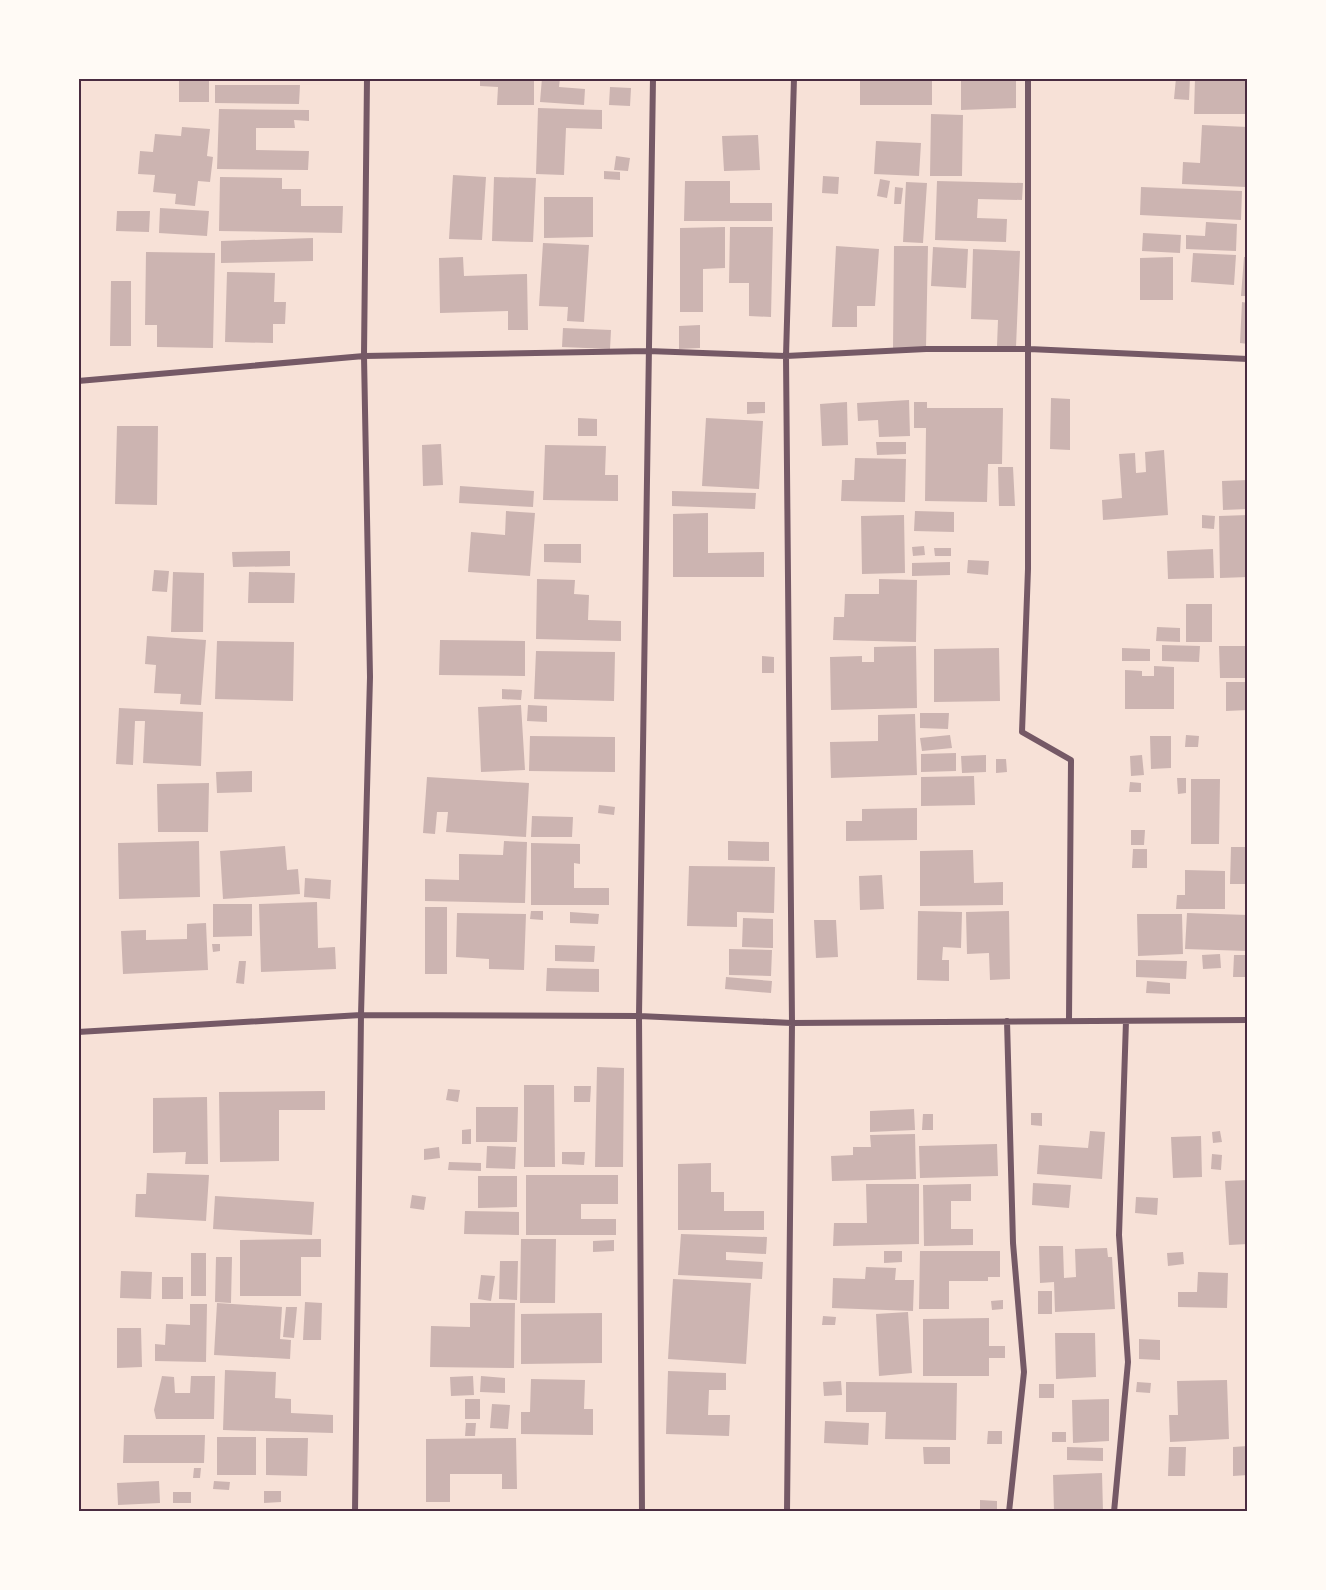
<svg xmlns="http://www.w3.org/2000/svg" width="1326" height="1590" font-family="'Roboto Condensed',sans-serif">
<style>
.building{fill:#ccb4b1}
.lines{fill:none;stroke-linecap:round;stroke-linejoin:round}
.minor{stroke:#755966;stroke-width:6}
.neatline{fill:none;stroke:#4a2c40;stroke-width:2}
</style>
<rect width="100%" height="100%" fill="#f7e1d7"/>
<path class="building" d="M179,78H209V102H179Z
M480,78H534V105H497L498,87L480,86Z
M542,78H560L559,87L585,89L584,105L540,102Z
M860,78H932V105H860Z
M961,78H1016V108L961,110Z
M1176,78H1190L1189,100L1174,99Z
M1195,78H1245V114H1194Z
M215,85H300L299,104L215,103Z
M610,87L631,88L630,106L609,105Z
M538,108L602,110V129L566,128L564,175L536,174Z
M219,109L309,110V121L294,120L295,128H256V150L309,151L308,170L217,169Z
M931,114L963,115L962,176H930Z
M1202,125L1248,127L1246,187L1182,184L1183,162L1200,163Z
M182,127L210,129L207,156L213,157L210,182L198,181L195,206L175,204L176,194L153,192L155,175L138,174L140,151L153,152L155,134L181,136Z
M758,135L760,170L724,171L722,136Z
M876,141L921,143L919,176L874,174Z
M616,156L630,158L628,171L614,170Z
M604,171L620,172V180L604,179Z
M453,175L486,177L482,240L449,239Z
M823,176L839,177L838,194L822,193Z
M220,177L282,178V189H301V206H343L342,233L219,231Z
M494,177L536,178L533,242L492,241Z
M880,179L890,181L887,198L877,196Z
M685,181H730V203H772V221H684Z
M937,181L1023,183L1022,200L978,199L977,218L1007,219L1006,242L935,240Z
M906,182L927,183L923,243L903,242Z
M895,187L903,188L901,204H894Z
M1141,187L1242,191L1241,220L1140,215Z
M544,197H593V237L544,238Z
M160,208L209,211L207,236L159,233Z
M117,211H150L149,232L116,231Z
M1206,222L1237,224L1236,251L1186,249V235L1205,236Z
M725,227V268L703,269V312H680V228Z
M730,227H773L771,317L749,316V283H729Z
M1143,233L1181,235L1180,253L1142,251Z
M313,238V261L221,263V241Z
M543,243L589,245L584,322L567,321L568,307L539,306Z
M836,246L879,249L875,306H857V327H832Z
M894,246H928L926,348H893Z
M933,247L968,249L966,288L931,286Z
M973,249L1020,251L1016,347L997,346L998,320L971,319Z
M146,252L215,253L213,348L157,347V325H145Z
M1193,253L1236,255L1234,285L1191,282Z
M463,257L464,276L527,274L528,330H508V311L440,313L439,258Z
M1173,257V300H1140V258Z
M1244,257H1248V296H1241Z
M227,272L275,273L274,302H286L285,324H273V343L225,342Z
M111,281H131V346H110Z
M1242,302L1248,303V344L1240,343Z
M700,325V348L679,349V326Z
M563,328L611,330L610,349L562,347Z
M1051,398L1070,399V450L1050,449Z
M909,400L910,436L879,437L878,420L858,421L857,403Z
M747,402H765V413L747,414Z
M847,402L848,445L822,446L820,404Z
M914,402H927V408H1003L1002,464H988L987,502L925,501L926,428H914Z
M578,418L597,419V436H578Z
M706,418L763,421L759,489L702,486Z
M117,426H158L157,505L115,504Z
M876,442H906V454L877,455Z
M441,444L443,485L423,486L422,445Z
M545,445L606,446L605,475H618V501L543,500Z
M1164,450L1168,515L1103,520L1102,500L1122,498L1119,454L1135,453L1136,473L1146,472L1145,452Z
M855,458L906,459L905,502L841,501L842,480H854Z
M998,467H1013L1015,506H999Z
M1248,480V509L1223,510L1222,481Z
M460,486L534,491L533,507L459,503Z
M672,491L756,493L755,509L672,506Z
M506,511L535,513L530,576L468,572L471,532L505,535Z
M915,511L954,512V532L914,531Z
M708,513V553L764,552V577H673V514Z
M904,515L905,573L862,574L861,516Z
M1202,515L1215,516L1214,529L1202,528Z
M1248,515V577L1220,578L1219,516Z
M544,544H581V563L544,562Z
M924,546L925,555L913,556L912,547Z
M934,548H951V556H935Z
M1213,549L1214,578L1168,579L1167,551Z
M290,551V566L233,567L232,552Z
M968,560L989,561L988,575L967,573Z
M950,562V575L912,576V563Z
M154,570L169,571L167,592L152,591Z
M173,572L204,573L203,632H171Z
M249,572L295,573L294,603H248Z
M537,579L575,580L574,594L589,595L588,620L621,621V641L536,639Z
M879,579L917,580L916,642L833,640L834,617H844L845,594H879Z
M1186,604H1212V642H1186Z
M1157,627L1180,628V642L1156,641Z
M147,636L206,640L201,705L180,704L181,694L154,693L156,665L145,664Z
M440,640L525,641V676L439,675Z
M217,641L294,642L293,701L215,699Z
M1162,645L1200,646L1199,662L1162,661Z
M916,646L917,708L831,710L830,657L862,656V662H874V647Z
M1219,646H1248V678H1220Z
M999,648L1000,701L934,702V649Z
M1122,648L1150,649V661H1122Z
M536,651L615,652L614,701L534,699Z
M762,656L774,657V673H762Z
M1154,666L1174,667V709H1125V670L1142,671V676H1154Z
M1226,682H1248V710L1226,711Z
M502,689L522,690L521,700L502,699Z
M521,705L525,770L481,772L478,707Z
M528,705L547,706V722L527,721Z
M119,708L203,712L201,766L143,763L145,721H135L133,765L116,764Z
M920,713H949L948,729L920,728Z
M915,714L917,775L831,778L830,742L878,741V715Z
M950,735L952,748L922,751L920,738Z
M1186,735L1199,736L1198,747H1185Z
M530,736L615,737V772L529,771Z
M1150,736H1171V768L1151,769Z
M956,753V771L921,772V754Z
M986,755V772L962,773L961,756Z
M1142,755L1144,775L1131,776L1130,756Z
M996,759H1006L1007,772L996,773Z
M252,771V792L217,793L216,772Z
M974,776L975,805L921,806V777Z
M427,777L529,783L526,837L446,832L448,812H437L435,834L423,833Z
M1177,778H1186V793L1178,794Z
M1191,779H1220L1219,844H1191Z
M1130,782L1141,783V792H1129Z
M209,783L208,832H158L157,784Z
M599,805L615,807L614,815L598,813Z
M917,808V840L846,841V821H862V809Z
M532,816L573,817L572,837H531Z
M1131,830H1145L1144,845H1131Z
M199,841L200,897L119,899L118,843Z
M504,841L527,842L525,903L425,901V879L459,880V854L503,855Z
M728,841L769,842V861L728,860Z
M531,843L580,844V864L574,863V888H609V905H531Z
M285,846L287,870L298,869L300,894L223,899L220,851Z
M1231,847H1248V884H1230Z
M1133,849H1147V868H1132Z
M973,850L974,883L1003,882V905L920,906V851Z
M689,866L775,867L774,913L737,912V927L687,926Z
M1185,870L1225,871V909H1176L1177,895H1185Z
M882,875L884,909L860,910L859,876Z
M305,878L331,880L330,899L304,897Z
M317,902L318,948L335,947L336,969L261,972L259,904Z
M213,904H252V936L213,937Z
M425,907H447V974H425Z
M531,911H543V920L530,919Z
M918,911L962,912L961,948L943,947L942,960H949V981L917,980Z
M1009,911L1010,979L990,980L989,953L967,954L966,912Z
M570,912L599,914L598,924L570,923Z
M457,913L526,914L524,970L489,969V959L456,957Z
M1187,913L1248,915V951L1185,949Z
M1137,914H1182L1183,954L1138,956Z
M743,918L773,919V948L742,947Z
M814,920H836L838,957L816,958Z
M206,923L208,970L123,974L121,931L146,930V940L187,939V924Z
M212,944H220V951L213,952Z
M555,945L595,946L594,962L555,961Z
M729,949L772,950L771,976L729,975Z
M1220,954L1221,968L1203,969L1202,955Z
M1234,955H1248V977H1233Z
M1136,960L1187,961L1186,979L1136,977Z
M239,961H246L244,984L236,983Z
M547,968L599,969V992L546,991Z
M726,977L772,981L771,993L725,989Z
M1147,981L1170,983V994L1146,993Z
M597,1067L624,1068L623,1167H595Z
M524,1085H554L555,1167H524Z
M574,1086H591L590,1102H574Z
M448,1089L460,1090L458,1102L446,1100Z
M325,1091V1110H279V1161L220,1162L219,1092Z
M207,1097L208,1164H185L186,1152L153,1153V1098Z
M476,1107H518L517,1142H476Z
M914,1109L915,1130L870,1132V1111Z
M1031,1113H1042V1126L1031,1125Z
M923,1114H933V1130H922Z
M471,1129V1144H462V1130Z
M1090,1131L1105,1132L1102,1179L1037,1174L1039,1145L1088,1148Z
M1220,1131L1222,1142L1213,1143L1212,1132Z
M915,1134L916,1179L832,1181L831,1156L853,1155V1147H871L870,1135Z
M1201,1136L1202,1177L1173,1178L1171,1137Z
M997,1144L998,1176L920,1178L919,1146Z
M487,1146L516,1147L515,1169L486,1168Z
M439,1147L440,1158L424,1160V1149Z
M562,1152H585L584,1165L562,1164Z
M1212,1154L1222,1155L1221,1170L1211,1169Z
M449,1162L481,1163V1171L448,1170Z
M711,1163V1192H724V1211H764V1230H678V1164Z
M147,1173L209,1175L206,1221L135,1217L136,1194H146Z
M526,1175H618V1204H581V1219H616V1235H526Z
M478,1176H517V1207L478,1208Z
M1248,1180V1244L1229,1245L1225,1181Z
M1033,1183L1071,1185L1069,1208L1032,1205Z
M866,1184H919V1244L833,1246L834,1223H867Z
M971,1184V1201H951V1229H973V1245L924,1246L923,1185Z
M412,1195L426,1197L424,1210L410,1208Z
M215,1196L314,1202L312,1235L213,1229Z
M1136,1197L1158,1198L1157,1215L1135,1213Z
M465,1211L519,1212V1235L464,1234Z
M681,1234L767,1237L766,1254L726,1252V1260L763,1262L762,1279L678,1275Z
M321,1239V1257H301V1296H240V1240Z
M521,1239H556L555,1303H520Z
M614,1240V1251L593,1252V1241Z
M1039,1246H1063L1064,1278L1076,1277L1075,1249L1107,1248L1108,1257H1112L1115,1309L1055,1312L1054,1282L1040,1283Z
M884,1251H902V1262L884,1263Z
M920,1251H1000V1277H988V1281H949V1309H919Z
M1183,1252L1184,1264L1168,1266L1167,1253Z
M191,1253H206V1296H191Z
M216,1257H232L231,1303L215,1302Z
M500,1261H518L517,1300L499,1299Z
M866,1267L896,1268L895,1280H914L913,1311L832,1308L833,1278L865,1279Z
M121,1271L152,1272L151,1299L120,1298Z
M1198,1272L1228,1273L1227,1308L1178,1307V1292H1197Z
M481,1275L495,1276L491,1301L478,1299Z
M162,1277H183V1299H162Z
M673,1279L751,1283L746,1364L668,1359Z
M1038,1291H1052V1314H1038Z
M1003,1300V1309L992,1310L991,1301Z
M305,1302L322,1303L321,1340H303Z
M217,1303L282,1307L280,1339L291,1340L290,1359L214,1355Z
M470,1303H515L514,1368L430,1367L431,1326L470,1327Z
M190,1304H207L206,1362L155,1361V1344L165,1345L166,1324L190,1325Z
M286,1307H297L294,1338L283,1337Z
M908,1312L912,1373L879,1376L876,1314Z
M602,1313V1363L521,1364V1314Z
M823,1316L836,1317L835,1325H822Z
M989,1318V1346H1005V1358H989V1376H923V1319Z
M117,1328H141L142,1367L117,1368Z
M1055,1333H1095L1096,1377L1056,1379Z
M1139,1339L1160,1340V1360L1139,1359Z
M225,1370L276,1372L275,1398L291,1399V1413L333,1415V1433L223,1430Z
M668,1371L726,1373V1390H709L708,1415H730L729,1436L666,1434Z
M162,1376L174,1377L175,1393H190L191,1376H215L214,1419H156L154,1410Z
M473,1376L474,1395L451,1396L450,1377Z
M481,1376L505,1378V1393L480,1392Z
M531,1379L585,1380L584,1409H593V1435L521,1434V1412H530Z
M1227,1380L1229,1439L1170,1442L1169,1415H1178L1177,1381Z
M841,1381L842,1395L824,1396L823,1382Z
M846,1382L957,1383L956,1440L885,1439L886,1412H846Z
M1137,1382L1151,1383L1150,1393L1136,1392Z
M1039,1384H1054V1398H1039Z
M465,1399H480V1419H465Z
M1109,1399V1441L1073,1443L1072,1400Z
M492,1404L510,1405L508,1429L490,1428Z
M825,1421L869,1423L868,1445L824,1443Z
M466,1423H476L475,1436H465Z
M988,1431H1002V1444H987Z
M1052,1432H1066V1442H1052Z
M124,1435H205L204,1463H123Z
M217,1437H256V1475H217Z
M266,1438H308L307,1476L266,1475Z
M516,1438L517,1489H502V1474H450V1502H426V1439Z
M1248,1446V1475L1233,1476V1447Z
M923,1447H950V1464H924Z
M1067,1447L1103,1448V1461L1067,1460Z
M1169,1447H1186L1185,1476H1168Z
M194,1468H201L200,1478H193Z
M1102,1473L1103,1512H1054L1053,1475Z
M159,1481L160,1503L118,1505L117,1483Z
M214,1481L230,1482L229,1490L213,1489Z
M264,1491H281V1502L264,1503Z
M173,1492H191V1503H173Z
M980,1500L997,1501V1512H980Z"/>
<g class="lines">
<path class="minor" d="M1028,78V569L1022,732L1071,760L1069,1021
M78,381L364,356L648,351L786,356L926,349H1029L1248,359
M1007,1021L1013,1243L1024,1372L1009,1512
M78,1032L361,1015L639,1016L792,1023L1248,1020
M355,1512L361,1015L370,677L364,356L367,78
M642,1512L639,1016L653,78
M787,1512L792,1023L786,356L794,78
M1114,1512L1128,1362L1119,1235L1126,1021"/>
</g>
<rect width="1326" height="1590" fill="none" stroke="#fffaf5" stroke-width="159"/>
<rect x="80" y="80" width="1166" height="1430" class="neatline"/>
</svg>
